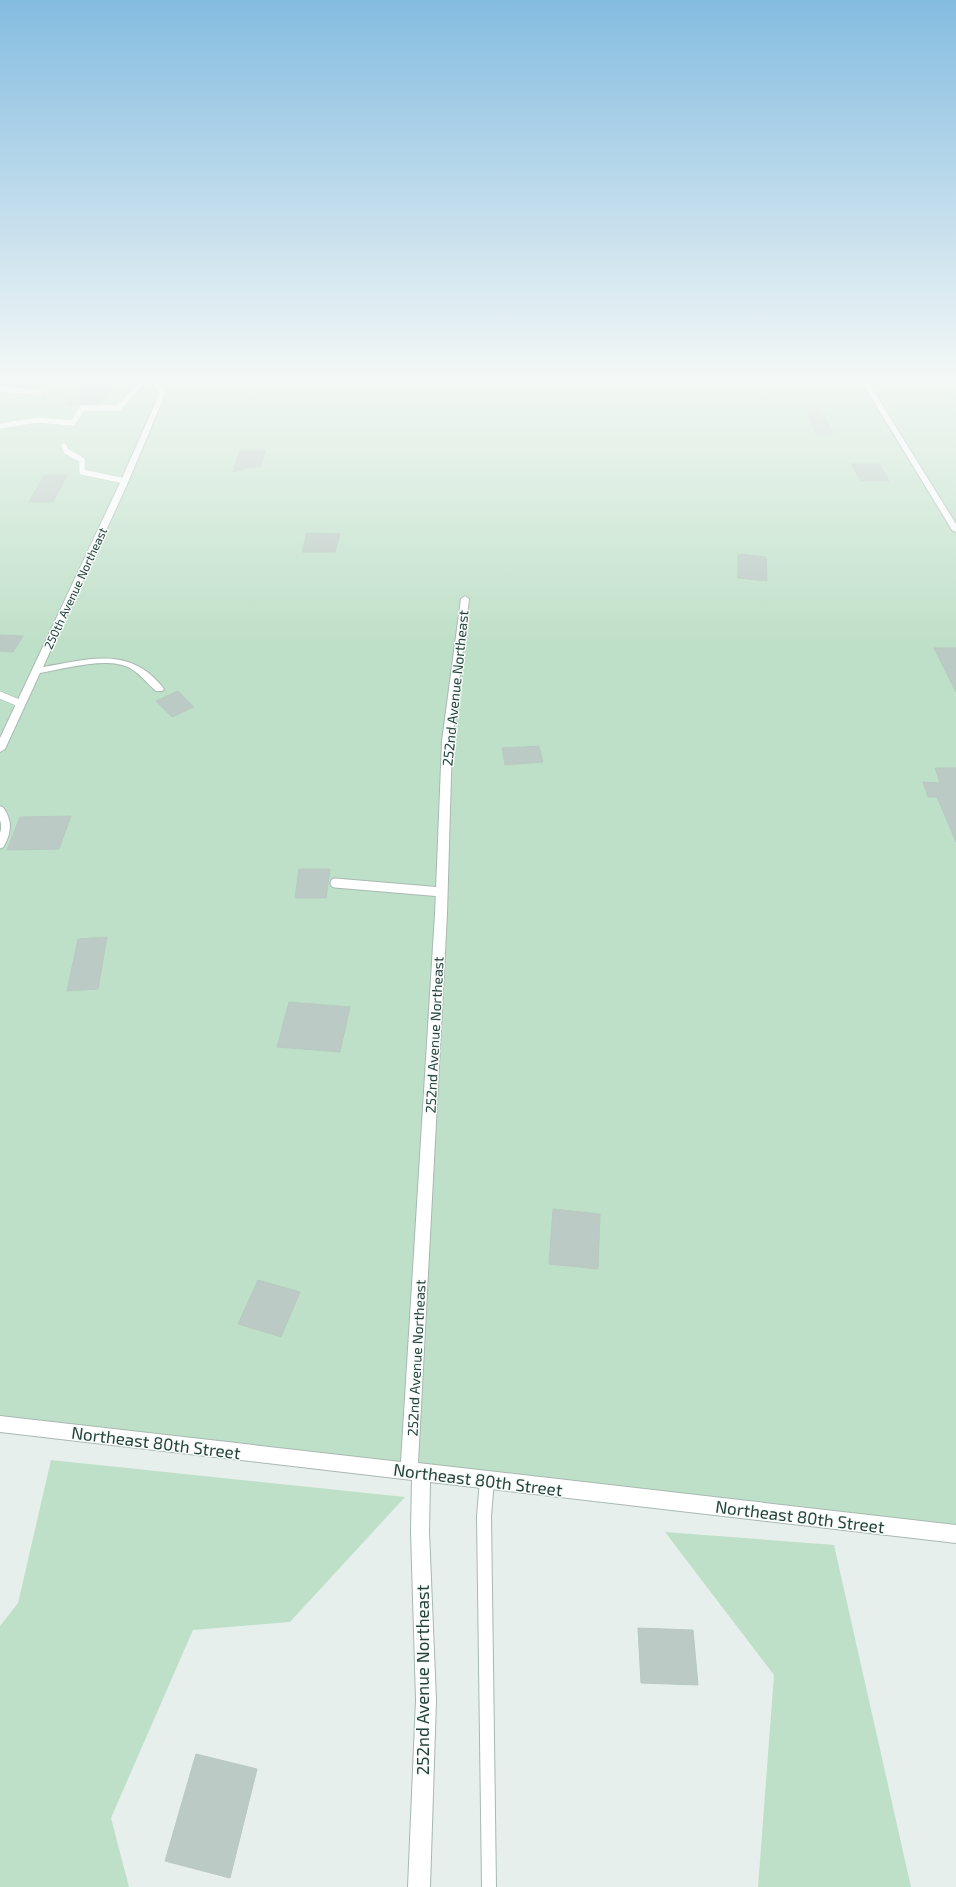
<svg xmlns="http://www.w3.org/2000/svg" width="956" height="1887" font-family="'Exo 2',sans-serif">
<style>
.green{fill:#bfe0c8}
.building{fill:#bbcac4;stroke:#b8c9c2}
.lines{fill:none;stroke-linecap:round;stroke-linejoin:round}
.service-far3-casing{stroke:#a8b8b2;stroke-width:6}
.service-far2-casing{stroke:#a8b8b2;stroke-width:8}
.service-far1-casing{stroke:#a8b8b2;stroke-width:11}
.service-casing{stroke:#a8b8b2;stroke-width:16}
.minor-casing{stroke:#a8b8b2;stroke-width:2}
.service-far3{stroke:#fff;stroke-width:5.5}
.service-far2{stroke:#fff;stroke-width:7}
.service-far1{stroke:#fff;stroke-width:9}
.service{stroke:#fff;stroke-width:14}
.minor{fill:#fff;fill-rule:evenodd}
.labels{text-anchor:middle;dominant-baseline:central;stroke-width:3;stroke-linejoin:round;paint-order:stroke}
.far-street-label{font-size:12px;fill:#24423a;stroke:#f7fbf9}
.street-label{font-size:14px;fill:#24423a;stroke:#f7fbf9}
.near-street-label{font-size:17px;fill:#24423a;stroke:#f7fbf9}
</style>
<rect width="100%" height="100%" fill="#e6efeb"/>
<path class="green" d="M0,377H956V1534L0,1424Z
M51,1460L405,1497L290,1622L193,1630L111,1818L129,1887H0V1626L18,1603Z
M665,1532L834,1545L911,1887H758L774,1675Z"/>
<path class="building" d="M89,381L119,383L99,404L65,405Z
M806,409H821L833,434H816Z
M240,450H265L260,467H250L233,472Z
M851,464H879L889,481H861Z
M44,475H67L53,502H29Z
M307,533L340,534L335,552H302Z
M738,554L766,557L767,581L738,578Z
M0,635L23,636L13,652L0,651Z
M934,648H956V692Z
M178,691L194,707L172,717L156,701Z
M539,746L543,762L505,765L502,748Z
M935,768H956V842L937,797H928L923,782L940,783Z
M71,816L59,849L7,850L20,817Z
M299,869H330L326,898H295Z
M107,937L98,989L67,991L78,939Z
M289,1002L350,1007L340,1052L277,1047Z
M553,1209L600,1214L598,1269L549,1264Z
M258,1280L300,1292L281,1337L238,1324Z
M638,1628L693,1630L698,1685L641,1683Z
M196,1754L257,1769L230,1878L165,1861Z"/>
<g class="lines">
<defs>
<path id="service-far3" d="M134,377C146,378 157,380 162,393L158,404
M0,389L39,392
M0,426L37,420L73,423L82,408H119L141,383L148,379
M64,446L66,451L82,460V472L125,481"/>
<path id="service-far2" d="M0,695L21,704"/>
<path id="service-far1" d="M0,811C8,822 7,832 0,844
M335,883L442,892"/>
<path id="service" d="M487,1480L484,1516L489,1887"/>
<path id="minor" d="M859,377H865L956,524V532L952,530Z
M158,402L161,404L126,487L43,667C89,659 131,645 164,689L162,691H156C147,683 140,674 130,668C107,656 64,669 40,673L5,749L0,752V738L118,487L155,404Z
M465,596L469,599L452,741L447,914L418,1463L956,1525V1543L430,1482L429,1531L436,1700L430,1887H408L416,1700L411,1531L412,1480L0,1432V1416L401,1462L435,914L442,741L461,599Z"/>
</defs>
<use href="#service-far3" class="service-far3-casing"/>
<use href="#service-far2" class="service-far2-casing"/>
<use href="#service-far1" class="service-far1-casing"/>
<use href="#service" class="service-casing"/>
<use href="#minor" class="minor-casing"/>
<use href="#service-far3" class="service-far3"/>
<use href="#service-far2" class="service-far2"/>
<use href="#service-far1" class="service-far1"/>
<use href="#service" class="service"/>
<use href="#minor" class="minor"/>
</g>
<linearGradient id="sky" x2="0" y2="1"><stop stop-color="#84bce0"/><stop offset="0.59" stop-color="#f4f8f6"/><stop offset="1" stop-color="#f4f8f6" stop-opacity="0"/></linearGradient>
<rect width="956" height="642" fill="url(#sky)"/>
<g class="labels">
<g class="far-street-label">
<text transform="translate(75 588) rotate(-65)">250th Avenue Northeast</text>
</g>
<g class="street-label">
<text transform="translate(455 688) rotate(-84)">252nd Avenue Northeast</text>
<text transform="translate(434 1035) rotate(-87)">252nd Avenue Northeast</text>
<text transform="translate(416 1358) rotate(-87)">252nd Avenue Northeast</text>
</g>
<g class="near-street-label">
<text transform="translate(156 1442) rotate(7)">Northeast 80th Street</text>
<text transform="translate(478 1479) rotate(7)">Northeast 80th Street</text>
<text transform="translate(800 1516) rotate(7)">Northeast 80th Street</text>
<text transform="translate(422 1680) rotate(-90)">252nd Avenue Northeast</text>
</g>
</g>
</svg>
